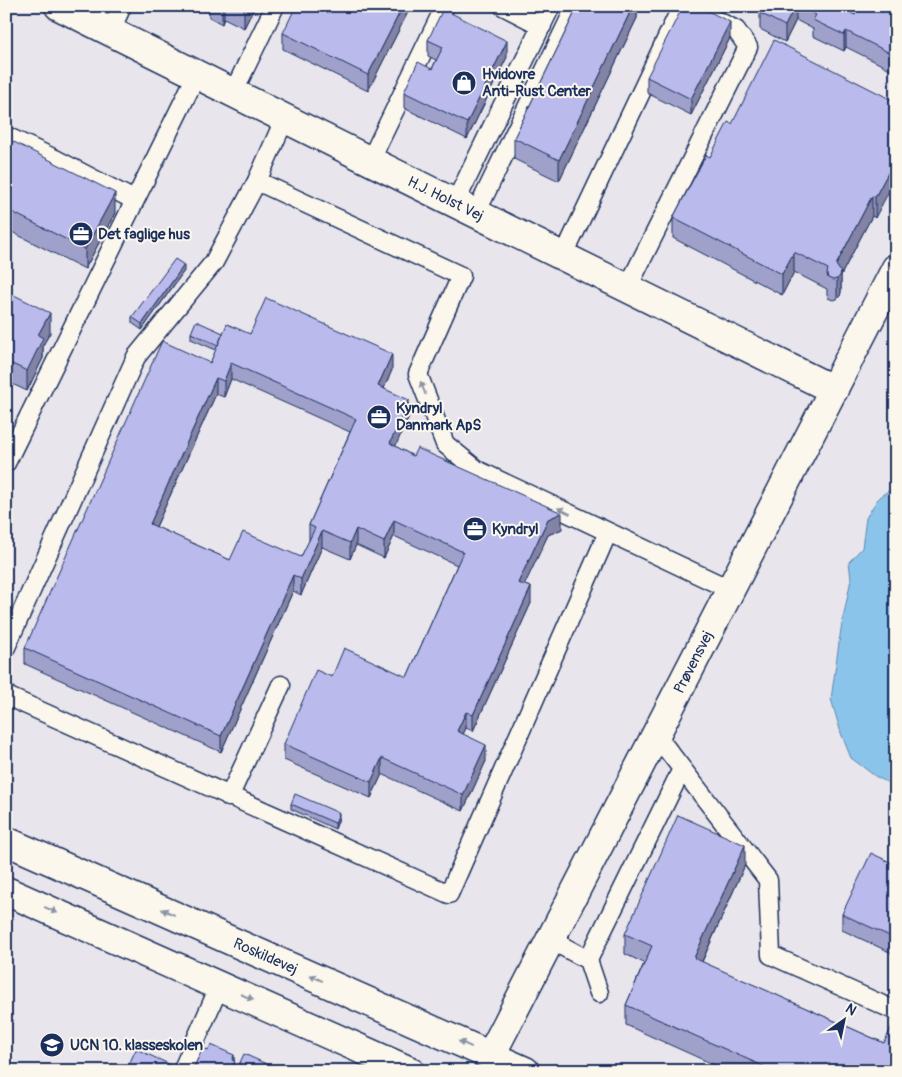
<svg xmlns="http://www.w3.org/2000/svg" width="902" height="1077" font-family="Pangolin,sans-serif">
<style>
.water{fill:#8ac4ea;stroke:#5e88b2}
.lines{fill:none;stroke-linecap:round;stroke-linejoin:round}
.service-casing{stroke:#1b2f5e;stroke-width:21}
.minor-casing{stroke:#1b2f5e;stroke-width:31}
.secondary-casing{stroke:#1b2f5e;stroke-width:31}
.service{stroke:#fbf7ec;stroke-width:18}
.minor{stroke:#fbf7ec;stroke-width:28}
.secondary{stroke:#fbf7ec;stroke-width:28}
.wall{fill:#a0a1cb;stroke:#1b2f5e;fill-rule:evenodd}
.shaded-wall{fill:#8283a5;stroke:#1b2f5e}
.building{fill:#babbec;stroke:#1b2f5e;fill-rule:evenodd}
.oneway{fill:#8b93a5}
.labels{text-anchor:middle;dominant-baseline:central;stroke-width:4;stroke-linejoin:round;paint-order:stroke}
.poi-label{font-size:15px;font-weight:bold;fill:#1b2f5e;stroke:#fbf7ec;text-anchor:start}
.street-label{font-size:15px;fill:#1b2f5e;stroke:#fbf7ec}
</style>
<rect width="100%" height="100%" fill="#e8e5ec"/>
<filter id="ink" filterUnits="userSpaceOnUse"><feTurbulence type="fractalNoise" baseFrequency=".02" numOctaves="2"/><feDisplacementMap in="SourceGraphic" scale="10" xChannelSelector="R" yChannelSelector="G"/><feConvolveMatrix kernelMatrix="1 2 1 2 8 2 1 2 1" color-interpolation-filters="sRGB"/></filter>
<g filter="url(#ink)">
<path class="water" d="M896,486V787L875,776L851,758L841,733L831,699L841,629L851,579L849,562L862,548L866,518L879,497Z"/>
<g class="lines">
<defs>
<path id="service" d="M503,6L542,26
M110,32L122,6
M233,93L275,6
M6,136L57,160L134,200
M370,161L445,6
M257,181L461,276L418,374L445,444L477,470L731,590
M455,203L551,6
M476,213L576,6
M563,257L680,10L691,8L736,30L748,47L627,289
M6,463L196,76
M6,647L136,357L214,262L257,181L285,118
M6,694L9,697L449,894L608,532
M656,735L768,880L771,955L896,1011
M229,797L281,685
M551,940L588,960
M599,993L588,960L682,769
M182,1071L220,985"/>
<g id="minor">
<path id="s1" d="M59,6C317,135 575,263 834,390"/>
<path id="s2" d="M491,1055L896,268"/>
</g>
<g id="secondary">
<path id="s3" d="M6,841L525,1071"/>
<path d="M6,891L410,1071"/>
</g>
</defs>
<use href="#service" class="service-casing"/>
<use href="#minor" class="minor-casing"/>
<use href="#secondary" class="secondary-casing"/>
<use href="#service" class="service"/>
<use href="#minor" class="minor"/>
<use href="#secondary" class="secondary"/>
</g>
<path class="wall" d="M200,6H255L244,28L224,18L222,24L209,17V11Z
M408,6V12L368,91L283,49V33Z
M578,6H639L637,10V18L559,181L514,159V138Z
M764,6H848V11L855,15L896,11V72L846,47L844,51L813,36V29L796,20L785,42L760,29V13Z
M730,38L691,115L647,93V77Z
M428,40L507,57L467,139L404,108V92L432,69L436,60L428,56Z
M896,102L875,218L872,216L841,275V292L840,296L837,299L833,300L828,298L827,294V289L794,272L782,295L673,238V218L710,157L732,124Z
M6,138L115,213L85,269L6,229Z
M184,271L142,330L132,323V317Z
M6,291L50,333L43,345V358L27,391L6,381Z
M191,333L250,334L392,370L384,388L409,416L395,446L413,456L562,529L548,535L524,585L531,603L473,731L466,728L463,734L486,761L463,811L382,774L371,798L284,760V744L332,677H407L457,565L394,536L384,558L356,545L350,559L322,547L301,595L293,591L221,752L25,664V648L210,363L216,350L191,339ZM231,379L350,432L309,525V541L301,557L230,560L156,527L216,394L224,397Z
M291,804L339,818L335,829L291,809Z
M745,865L702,962L884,1043L896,1071H728L626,1025V1005L644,963L625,954V934Z
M896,865V955L842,930V914Z"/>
<path class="shaded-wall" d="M222,6H224V18L222,24Z
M245,6H255L244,28V8Z
M403,6H408V12L368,91V75Z
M633,6H639L637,10V18L559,181V160Z
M795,6H796V20L785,42V26Z
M842,6H848V10L841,24V8Z
M730,22V38L691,115V99Z
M846,31V47L844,51V35Z
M507,41V57L467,139V123Z
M896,158V178L875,218V197Z
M115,193V213L85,269V249Z
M872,196V216L841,275V292L840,296L837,299V279L836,265Z
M794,252V272L782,295V274Z
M184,265V271L142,330V324Z
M50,313V333L43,345V358L27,391V371L38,335Z
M392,354V370L378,402V386Z
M231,363V379L224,397V381Z
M216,378V394L150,540V524Z
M409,400V416L390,459V443Z
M562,513V529L548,535L518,599V583L548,519Z
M394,520V536L384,558V542Z
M356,529V545L350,559V543Z
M322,531V547L301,595V579Z
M293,575V591L221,752V736Z
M531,587V603L473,731V715Z
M466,712V728L457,747V731Z
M486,745V761L463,811V795Z
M382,758V774L371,798V782Z
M339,813V818L335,829V823Z
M745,845V865L694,979V958Z
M234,1055L235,1071H230L232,1060Z
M896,1055V1071H889Z
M169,1064V1071H166Z"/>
<path class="building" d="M296,6H403L368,75L283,33Z
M578,6H633L559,160L514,138Z
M683,6H698L730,22L691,99L647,77Z
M764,6H795L785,26L760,13Z
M800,6H842L841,8L855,15L860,6H887L896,11V56L846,31L844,35L813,20L816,15Z
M443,9L507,41L467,123L404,92L418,62L432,69L443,47L428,40Z
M774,40L896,102V158L875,197L872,196L836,265L841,272L840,276L837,279L833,280L828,278L827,274L828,269L794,252L782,274L673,218L706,155L710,157L728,122L732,124Z
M6,138L115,193L85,249L6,209Z
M175,259L184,265L142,324L132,317Z
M6,291L50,313L38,335L43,338L27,371L6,361Z
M266,298L392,354L378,386L409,400L390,443L413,456L417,448L562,513L548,519L518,583L531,587L473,715L466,712L457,731L486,745L463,795L382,758L371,782L284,744L316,670L332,677L344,648L407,677L463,552L394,520L384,542L356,529L350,543L322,531L301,579L293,575L221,736L25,648L162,341L210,363L227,324L250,334ZM231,363L356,419L309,525L315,528L301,557L243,532L230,560L150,524L216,378L224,381Z
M196,321L223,333L218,345L191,333Z
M295,794L339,813L335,823L291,804Z
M678,815L745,845L694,958L884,1043L896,1018V1055L889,1071H774L626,1005L652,946L625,934Z
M871,853L896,865V939L842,914Z
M211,1045L234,1055L232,1060L235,1061L230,1071H192L203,1048L208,1050Z
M136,1049L169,1064L166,1071H126Z
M244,1054L282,1071H236Z"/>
<defs><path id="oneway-solid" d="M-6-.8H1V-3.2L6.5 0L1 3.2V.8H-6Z" transform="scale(1.25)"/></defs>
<g class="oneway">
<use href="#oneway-solid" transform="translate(423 388) rotate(-111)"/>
<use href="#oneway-solid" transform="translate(564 511) rotate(-154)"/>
<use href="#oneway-solid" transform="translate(51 910) rotate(24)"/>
<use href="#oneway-solid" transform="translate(168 912) rotate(-156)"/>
<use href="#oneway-solid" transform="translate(316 978) rotate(-156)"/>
<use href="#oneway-solid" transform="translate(247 997) rotate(24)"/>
<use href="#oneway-solid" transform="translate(465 1044) rotate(-156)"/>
</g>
</g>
<defs>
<symbol id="shop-disc" viewBox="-11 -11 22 22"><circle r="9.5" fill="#1b2f5e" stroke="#fbf7ec"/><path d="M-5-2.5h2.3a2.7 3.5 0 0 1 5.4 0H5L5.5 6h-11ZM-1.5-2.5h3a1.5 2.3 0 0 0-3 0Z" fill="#fff"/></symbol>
<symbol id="office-disc" viewBox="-11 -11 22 22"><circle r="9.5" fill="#1b2f5e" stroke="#fbf7ec"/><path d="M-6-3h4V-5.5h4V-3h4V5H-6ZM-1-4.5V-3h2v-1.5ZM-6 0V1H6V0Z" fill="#fff"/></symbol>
<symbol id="school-disc" viewBox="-11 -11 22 22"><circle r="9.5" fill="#1b2f5e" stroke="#fbf7ec"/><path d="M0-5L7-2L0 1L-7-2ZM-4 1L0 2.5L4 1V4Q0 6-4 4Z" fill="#fff"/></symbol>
</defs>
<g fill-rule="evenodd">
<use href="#shop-disc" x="450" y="69" width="28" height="28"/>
<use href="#office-disc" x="67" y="220" width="28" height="28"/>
<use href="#office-disc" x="365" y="403" width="28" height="28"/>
<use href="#office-disc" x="461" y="515" width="28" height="28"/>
<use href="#school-disc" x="38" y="1031" width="28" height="28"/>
</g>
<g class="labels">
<g class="poi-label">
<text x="482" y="74">Hvidovre<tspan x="482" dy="17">Anti-Rust Center</tspan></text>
<text x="98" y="234">Det faglige hus</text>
<text x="396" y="408">Kyndryl<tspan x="396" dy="17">Danmark ApS</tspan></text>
<text x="492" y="529">Kyndryl</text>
<text x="70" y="1045">UCN 10. klasseskolen</text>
</g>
<g class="street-label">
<text stroke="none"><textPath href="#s1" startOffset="432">H.J. Holst Vej</textPath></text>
<text stroke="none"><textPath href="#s2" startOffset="442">Prøvensvej</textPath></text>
<text stroke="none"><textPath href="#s3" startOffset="284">Roskildevej</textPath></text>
</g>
</g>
<rect width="902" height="1077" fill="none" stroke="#fbf7ec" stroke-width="25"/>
<rect x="12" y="12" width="877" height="1052" fill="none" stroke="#1b2f5e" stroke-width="2" filter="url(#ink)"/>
<g transform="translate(844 1020) rotate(33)" stroke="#fbf7ec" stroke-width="4" paint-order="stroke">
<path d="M0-4L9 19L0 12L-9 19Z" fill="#1b2f5e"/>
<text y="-8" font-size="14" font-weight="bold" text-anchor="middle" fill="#1b2f5e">N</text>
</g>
</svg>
